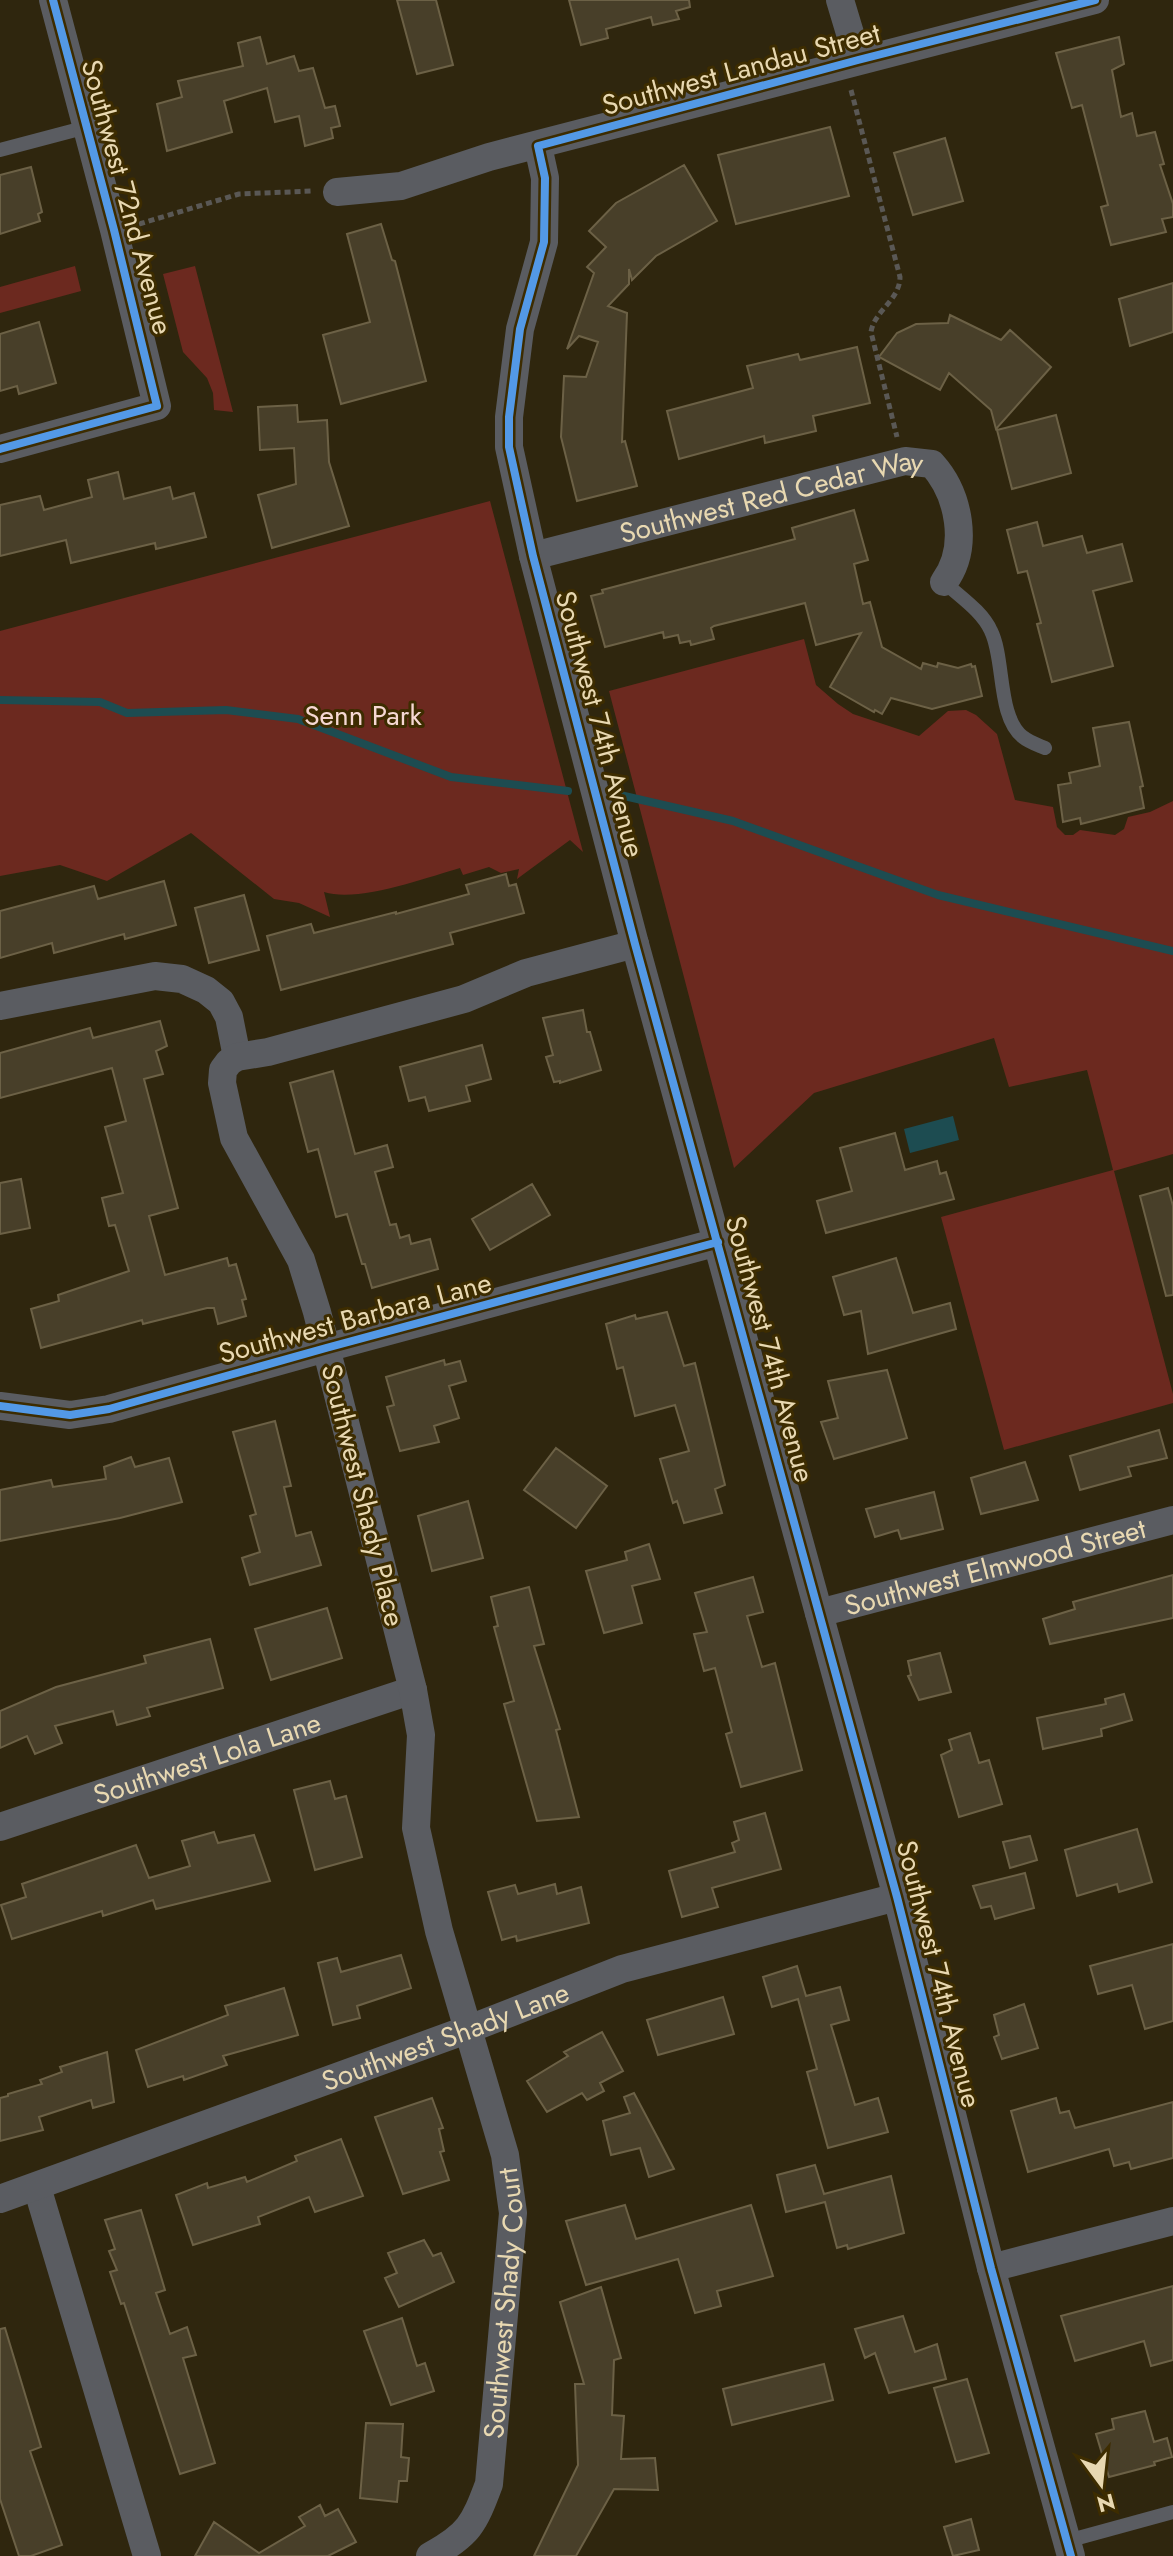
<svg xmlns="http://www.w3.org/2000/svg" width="1173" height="2556" font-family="Jost,sans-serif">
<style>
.green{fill:#6c291f}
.water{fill:#1d4c51}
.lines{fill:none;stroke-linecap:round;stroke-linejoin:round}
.stream{stroke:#1d4c51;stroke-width:8}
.building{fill:#483f29;stroke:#6c6146;stroke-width:2}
.path{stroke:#5a5855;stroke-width:5;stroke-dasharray:6 4;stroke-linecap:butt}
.lane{stroke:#5a5c61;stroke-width:14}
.street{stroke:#5a5c61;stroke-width:28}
.cycleway-casing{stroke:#3d2c00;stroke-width:13}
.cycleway{stroke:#5399e6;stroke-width:8}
.labels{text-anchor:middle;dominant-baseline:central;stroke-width:6;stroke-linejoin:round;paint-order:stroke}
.street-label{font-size:28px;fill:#e8d8b1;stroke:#3d2c00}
.park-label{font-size:28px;fill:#f6d8d3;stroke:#3d2c00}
</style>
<rect width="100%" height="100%" fill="#2f260e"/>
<path class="green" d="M75,266L81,291L0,313V287Z
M195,266L233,412L214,410L213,393L207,378L183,352L163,274Z
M490,501L583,852L570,840L517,879L519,869L501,873L489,867L463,875L460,868C425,878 358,903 324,892L330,917L299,903L274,899L191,833L107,881L60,865L0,876V631Z
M804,639L816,685L838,704L853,714L919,736L948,711L966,710L976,715L997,734L1015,800L1053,807L1057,827L1065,835H1073L1080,830L1115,835L1124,829L1128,817L1150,812L1173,801V1154L1114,1171L1173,1394V1403L1004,1450L941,1217L1113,1170L1087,1070L1009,1087L994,1038L814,1093L734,1168L609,691Z"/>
<path class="water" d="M953,1116L959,1140L910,1153L904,1129Z"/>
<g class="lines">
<path class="stream" d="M0,700L100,702L127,713L226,710L298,719L451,777L568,791
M620,795L733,821L938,895L1173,951"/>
</g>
<path class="building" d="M397,0H436L453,65L417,74Z
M569,0H689L690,7L676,11L679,19L653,25L651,17L606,29L608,38L581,45Z
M260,37L267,64L294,56L299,71L313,68L325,108L335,106L340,126L331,128L333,138L305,146L299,116L275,122L267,88L224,101L232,132L167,151L157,104L182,97L178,81L243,66L238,43Z
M1119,37L1124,64L1112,70L1121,117L1132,113L1137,136L1155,132L1164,164L1160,165L1173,204V217L1162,219L1166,232L1111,245L1101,207L1108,205L1082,105L1072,108L1056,53Z
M830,127L849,196L736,224L718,155Z
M945,138L963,201L913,215L894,153Z
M684,165L717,221L656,256L632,280L629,269V284L608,306L627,313L622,442L625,441L637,486L577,501L561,437L564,376L586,377L598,342L579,336L567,349L594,273L587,267L606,247L589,231L616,203Z
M31,167L42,212L38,214L40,221L0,234V175Z
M381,224L392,260L395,261L426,381L341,404L323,335L370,322L347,234Z
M1173,283V332L1130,346L1119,299Z
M950,315L1001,340L1010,330L1051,367L996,429L991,410L949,373L940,390L879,357L897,333L916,324L948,323Z
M39,322L56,383L19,394L17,386L0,391V334Z
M857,347L870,403L813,416L816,431L765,443L764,436L679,459L667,411L753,388L747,366L798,354L800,360Z
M297,405L298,422L327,420L329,462L349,526L272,548L258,495L296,484L294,448L260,450L258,407Z
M1056,415L1071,473L1012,489L997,430Z
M118,472L124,499L170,487L173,499L194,493L206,537L156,549L155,543L71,563L66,540L0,556V505L40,496L44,510L92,497L88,480Z
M854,510L868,560L854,564L863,604L870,602L882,647L921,669L923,663L937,667L938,663L958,668L971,664L972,667L975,666L982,696L932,709L891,698L882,714L875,710L874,712L830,687L861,633L816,645L805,603L714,626L711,628L714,639L691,645L690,641L680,643L678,635L664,638L663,632L605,647L591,596L603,593L602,590L795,539L792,528Z
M1037,522L1043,546L1082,536L1087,553L1122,544L1132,581L1093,591L1113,666L1052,682L1037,624L1041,623L1027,571L1018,573L1007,530Z
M1129,722L1143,786L1140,787L1144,808L1081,824L1080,818L1063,822L1058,785L1071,783L1069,773L1100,766L1093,728Z
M506,874L509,886L516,884L524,913L450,933L453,944L281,990L267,936L311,924L314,933L396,912V914L469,894L466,885Z
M164,881L176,925L125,939L124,934L54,953L52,943L0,958V911L94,886L98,899Z
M244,895L259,950L209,963L195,908Z
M583,1010L587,1032H590L601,1070L560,1083V1081L554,1082L546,1057L553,1055L543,1018Z
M160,1021L167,1046L156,1051L163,1074L144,1079L178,1208L149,1216L165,1275L227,1258L229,1266L236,1264L246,1299L242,1300L246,1316L218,1324L214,1308H207L143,1324L142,1320L41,1348L31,1309L59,1301L58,1295L129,1271L115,1225L109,1226L102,1198L123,1193L105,1127L126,1121L112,1068L0,1098V1053L90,1028L93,1038Z
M482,1045L491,1079L466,1086L470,1101L429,1111L425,1097L409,1101L400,1067Z
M333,1071L355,1154L387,1145L393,1167L375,1172L390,1225L396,1224L400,1238L409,1235L411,1244L430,1239L438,1269L372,1288L365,1264H362L347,1214L336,1217L318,1149L308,1152L290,1083Z
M895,1133L905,1170L937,1161L940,1174L946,1172L954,1199L826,1233L817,1201L852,1191L840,1148Z
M21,1179L30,1228L0,1234V1183Z
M532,1184L550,1215L490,1250L472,1219Z
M1168,1188L1173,1206V1295L1166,1296L1140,1196Z
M896,1258L913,1313L950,1303L956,1329L868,1354L861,1311L844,1315L833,1277Z
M667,1312L684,1366L695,1363L725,1485L715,1489L722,1513L684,1523L677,1501L673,1503L660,1459L689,1451L675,1405L635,1416L623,1367L617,1369L606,1324L635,1315L636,1319Z
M444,1360L445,1365L460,1361L466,1381L449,1386L459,1418L434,1426L439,1442L400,1451L387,1407L394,1405L386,1377Z
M887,1370L907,1438L834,1459L821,1422L838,1418L828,1381Z
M275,1421L291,1486L284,1487L296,1536L311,1532L321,1565L250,1585L242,1558L260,1552L250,1516L256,1514L233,1432Z
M1159,1430L1167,1458L1128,1467L1131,1476L1080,1490L1070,1456Z
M556,1448L607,1486L576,1528L524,1490Z
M131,1457L135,1467L169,1458L182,1502L120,1518L0,1541V1490L51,1480L53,1487L106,1479L104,1467Z
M1025,1462L1038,1500L981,1514L971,1478Z
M934,1492L943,1529L901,1539L898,1530L875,1537L866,1509Z
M468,1501L483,1558L432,1571L418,1516Z
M649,1544L660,1579L632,1586L642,1623L604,1633L586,1571L627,1560L625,1552Z
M1173,1575V1618L1050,1644L1043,1619L1075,1609L1073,1602Z
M753,1577L763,1612L747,1616L762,1667L775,1663L802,1770L741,1787L726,1734L732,1732L715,1668L704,1671L694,1634L707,1632L695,1593Z
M529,1587L544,1644L534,1646L560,1729L556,1730L579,1817L537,1821L504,1704L514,1701L494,1627L498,1626L491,1597Z
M327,1608L342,1658L271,1680L255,1629Z
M210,1639L223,1688L147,1708L150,1716L117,1725L113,1711L55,1726L62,1743L35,1754L27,1736L0,1748V1711L56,1687L146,1663L144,1656Z
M940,1653L951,1692L919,1700L908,1676L911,1675L908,1661Z
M1124,1694L1132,1720L1101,1729L1102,1736L1043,1749L1037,1718L1106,1704L1105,1699Z
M970,1733L979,1763L989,1760L1002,1804L959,1817L941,1755L952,1750L949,1740Z
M330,1781L335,1799L346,1796L362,1857L315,1870L294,1790Z
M765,1813L781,1869L712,1888L718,1907L682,1917L669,1871L735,1852L732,1843L739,1840L734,1822Z
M1137,1829L1152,1882L1119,1892L1117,1884L1077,1896L1065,1850Z
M214,1832L218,1843L254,1835L270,1881L156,1909L153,1900L103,1916L102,1911L12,1939L1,1905L26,1897L22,1884L136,1845L149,1878L190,1866L182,1841Z
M1030,1836L1037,1860L1010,1868L1003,1842Z
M1025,1873L1034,1908L995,1919L991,1906L981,1908L973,1886Z
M555,1884L557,1894L581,1887L589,1923L517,1941L516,1936L502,1940L488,1892L515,1885L518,1894Z
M1173,1944V2021L1145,2029L1132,1985L1098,1994L1090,1966Z
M401,1955L411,1988L357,2006L360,2018L333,2025L318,1963L337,1958L341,1972Z
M797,1966L806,1996L840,1987L849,2020L831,2025L855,2105L878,2098L888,2132L828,2148L807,2072L817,2069L798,1999L772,2007L763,1977Z
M284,1988L298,2035L223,2056L227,2065L184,2080L183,2076L148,2087L136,2050L228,2015L225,2006Z
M723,1997L734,2034L658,2055L647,2020Z
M1024,2004L1038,2048L1002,2059L994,2037L999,2035L994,2015Z
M602,2032L623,2071L600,2083L604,2091L587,2100L582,2093L547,2112L527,2081L568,2056L564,2052Z
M107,2052L114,2102L93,2108L91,2100L39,2117L43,2130L0,2141V2098L8,2096V2094L42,2084L40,2080L62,2072L60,2067Z
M634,2093L660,2142L674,2169L649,2177L640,2148L611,2155L603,2121L630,2113L624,2097Z
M432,2098L443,2128L439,2129L444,2151L440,2152L449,2180L403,2194L375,2117Z
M1056,2098L1060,2113L1069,2111L1075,2128L1173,2102V2158L1131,2169L1129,2162L1114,2166L1109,2149L1028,2172L1011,2111Z
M341,2139L363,2196L315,2212L309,2197L258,2217L260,2224L193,2245L176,2195L207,2183L208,2188L245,2177L247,2182L297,2161L295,2156Z
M815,2165L824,2194L891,2176L904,2233L848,2249L847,2245L837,2248L825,2202L786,2212L777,2175Z
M625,2205L636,2239L751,2205L773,2276L717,2291L721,2306L695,2313L678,2259L586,2285L566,2221Z
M141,2210L165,2290L156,2293L170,2334L187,2327L196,2355L183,2358L215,2463L180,2474L124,2303L121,2304L110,2272L117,2270L109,2251L115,2249L105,2220Z
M424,2240L433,2256L441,2253L454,2282L399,2307L385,2278L397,2273L388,2253Z
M1173,2286V2360L1151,2366L1144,2341L1075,2361L1061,2316Z
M601,2287L621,2358L614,2360L612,2415L624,2416L621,2459L655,2458L658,2490L614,2489L576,2556H534L578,2465L575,2384H584L560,2302Z
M903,2316L915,2352L937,2344L946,2379L889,2393L875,2353L865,2358L855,2329Z
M402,2318L417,2366L425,2363L434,2391L391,2405L364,2331Z
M5,2328L41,2447L30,2451L62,2545L31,2556H19L0,2499V2329Z
M824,2364L833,2400L732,2425L723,2389Z
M967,2379L989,2453L956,2462L934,2388Z
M1145,2411L1154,2442L1167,2438L1172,2457L1154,2462L1155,2465L1109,2477L1096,2434L1114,2429L1112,2419Z
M366,2423L403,2424L401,2457L409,2458L407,2481H399L397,2502L360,2498Z
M320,2505L325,2516L338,2509L356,2542L328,2556H195L214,2522L259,2553L305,2526L299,2517Z
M971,2519L979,2550L953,2556L944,2527Z"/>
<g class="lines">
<path class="path" d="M851,90L900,277C900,300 874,311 871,332L897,437
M139,224L239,194L312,191"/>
<path class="lane" d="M0,150L87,127
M944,582C960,597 982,611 991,631C1005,659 997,717 1023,737C1029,742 1038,745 1045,748
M1067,2541L1173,2512"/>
<g class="street">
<path d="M840,0L858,60"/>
<path d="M538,146L545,178L544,242L520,329L509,417V447L533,556L635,944L897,1897L991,2268L1071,2556"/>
<path d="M337,192L401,186L489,157L1095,0"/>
<path d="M0,449L157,406L114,230L53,0"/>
<path id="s1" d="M533,556L905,461L932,464C959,494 970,547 944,582"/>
<path d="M0,1006L155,976L182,979L206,990L221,1002L229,1017L237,1057"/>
<path d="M0,1406L70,1415L109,1409L326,1348L718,1242"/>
<path id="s2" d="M819,1613L1173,1520"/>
<path id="s3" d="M0,1827L413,1690"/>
<path d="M37,2187L147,2556"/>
<path id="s4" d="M0,2199L469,2029L622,1969L897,1897"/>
<path d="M991,2268L1173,2221"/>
<path id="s5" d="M430,2556C469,2535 474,2524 489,2484L513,2213L505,2155L439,1931L416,1828L421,1735L413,1690L317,1312L301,1260L234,1138L222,1083L223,1070L229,1062L237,1057L268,1052L464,999L526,973L635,944"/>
</g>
<defs>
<path id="cycleway" d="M0,449L157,406L114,230L53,0
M0,1406L70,1415L109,1409L326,1348L718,1242
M1071,2556L991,2268L897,1897L635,944L533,556L509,447V417L520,329L544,242L545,178L538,146L858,60L1095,0"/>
</defs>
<use href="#cycleway" class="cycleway-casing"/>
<use href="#cycleway" class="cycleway"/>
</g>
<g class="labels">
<g class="street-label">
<text transform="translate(741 69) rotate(-15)">Southwest Landau Street</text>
<text transform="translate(127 197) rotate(75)">Southwest 72nd Avenue</text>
<text stroke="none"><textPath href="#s1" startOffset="246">Southwest Red Cedar Way</textPath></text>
<text transform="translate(600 724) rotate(75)">Southwest 74th Avenue</text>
<text transform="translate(355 1318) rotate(-15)">Southwest Barbara Lane</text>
<text transform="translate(770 1349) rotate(75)">Southwest 74th Avenue</text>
<text transform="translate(363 1495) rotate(76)">Southwest Shady Place</text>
<text stroke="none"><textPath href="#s2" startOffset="182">Southwest Elmwood Street</textPath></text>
<text stroke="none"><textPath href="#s3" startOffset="218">Southwest Lola Lane</textPath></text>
<text transform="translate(939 1974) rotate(76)">Southwest 74th Avenue</text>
<text stroke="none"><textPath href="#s4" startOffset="474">Southwest Shady Lane</textPath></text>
<text stroke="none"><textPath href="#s5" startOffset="278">Southwest Shady Court</textPath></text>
</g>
<g class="park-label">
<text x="363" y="715">Senn Park</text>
</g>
</g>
<g transform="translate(1101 2484) rotate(165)" stroke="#3d2c00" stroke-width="6" paint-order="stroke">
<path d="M0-6L14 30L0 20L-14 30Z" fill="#e8d8b1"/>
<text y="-12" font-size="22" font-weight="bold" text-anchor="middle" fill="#e8d8b1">N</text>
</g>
</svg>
